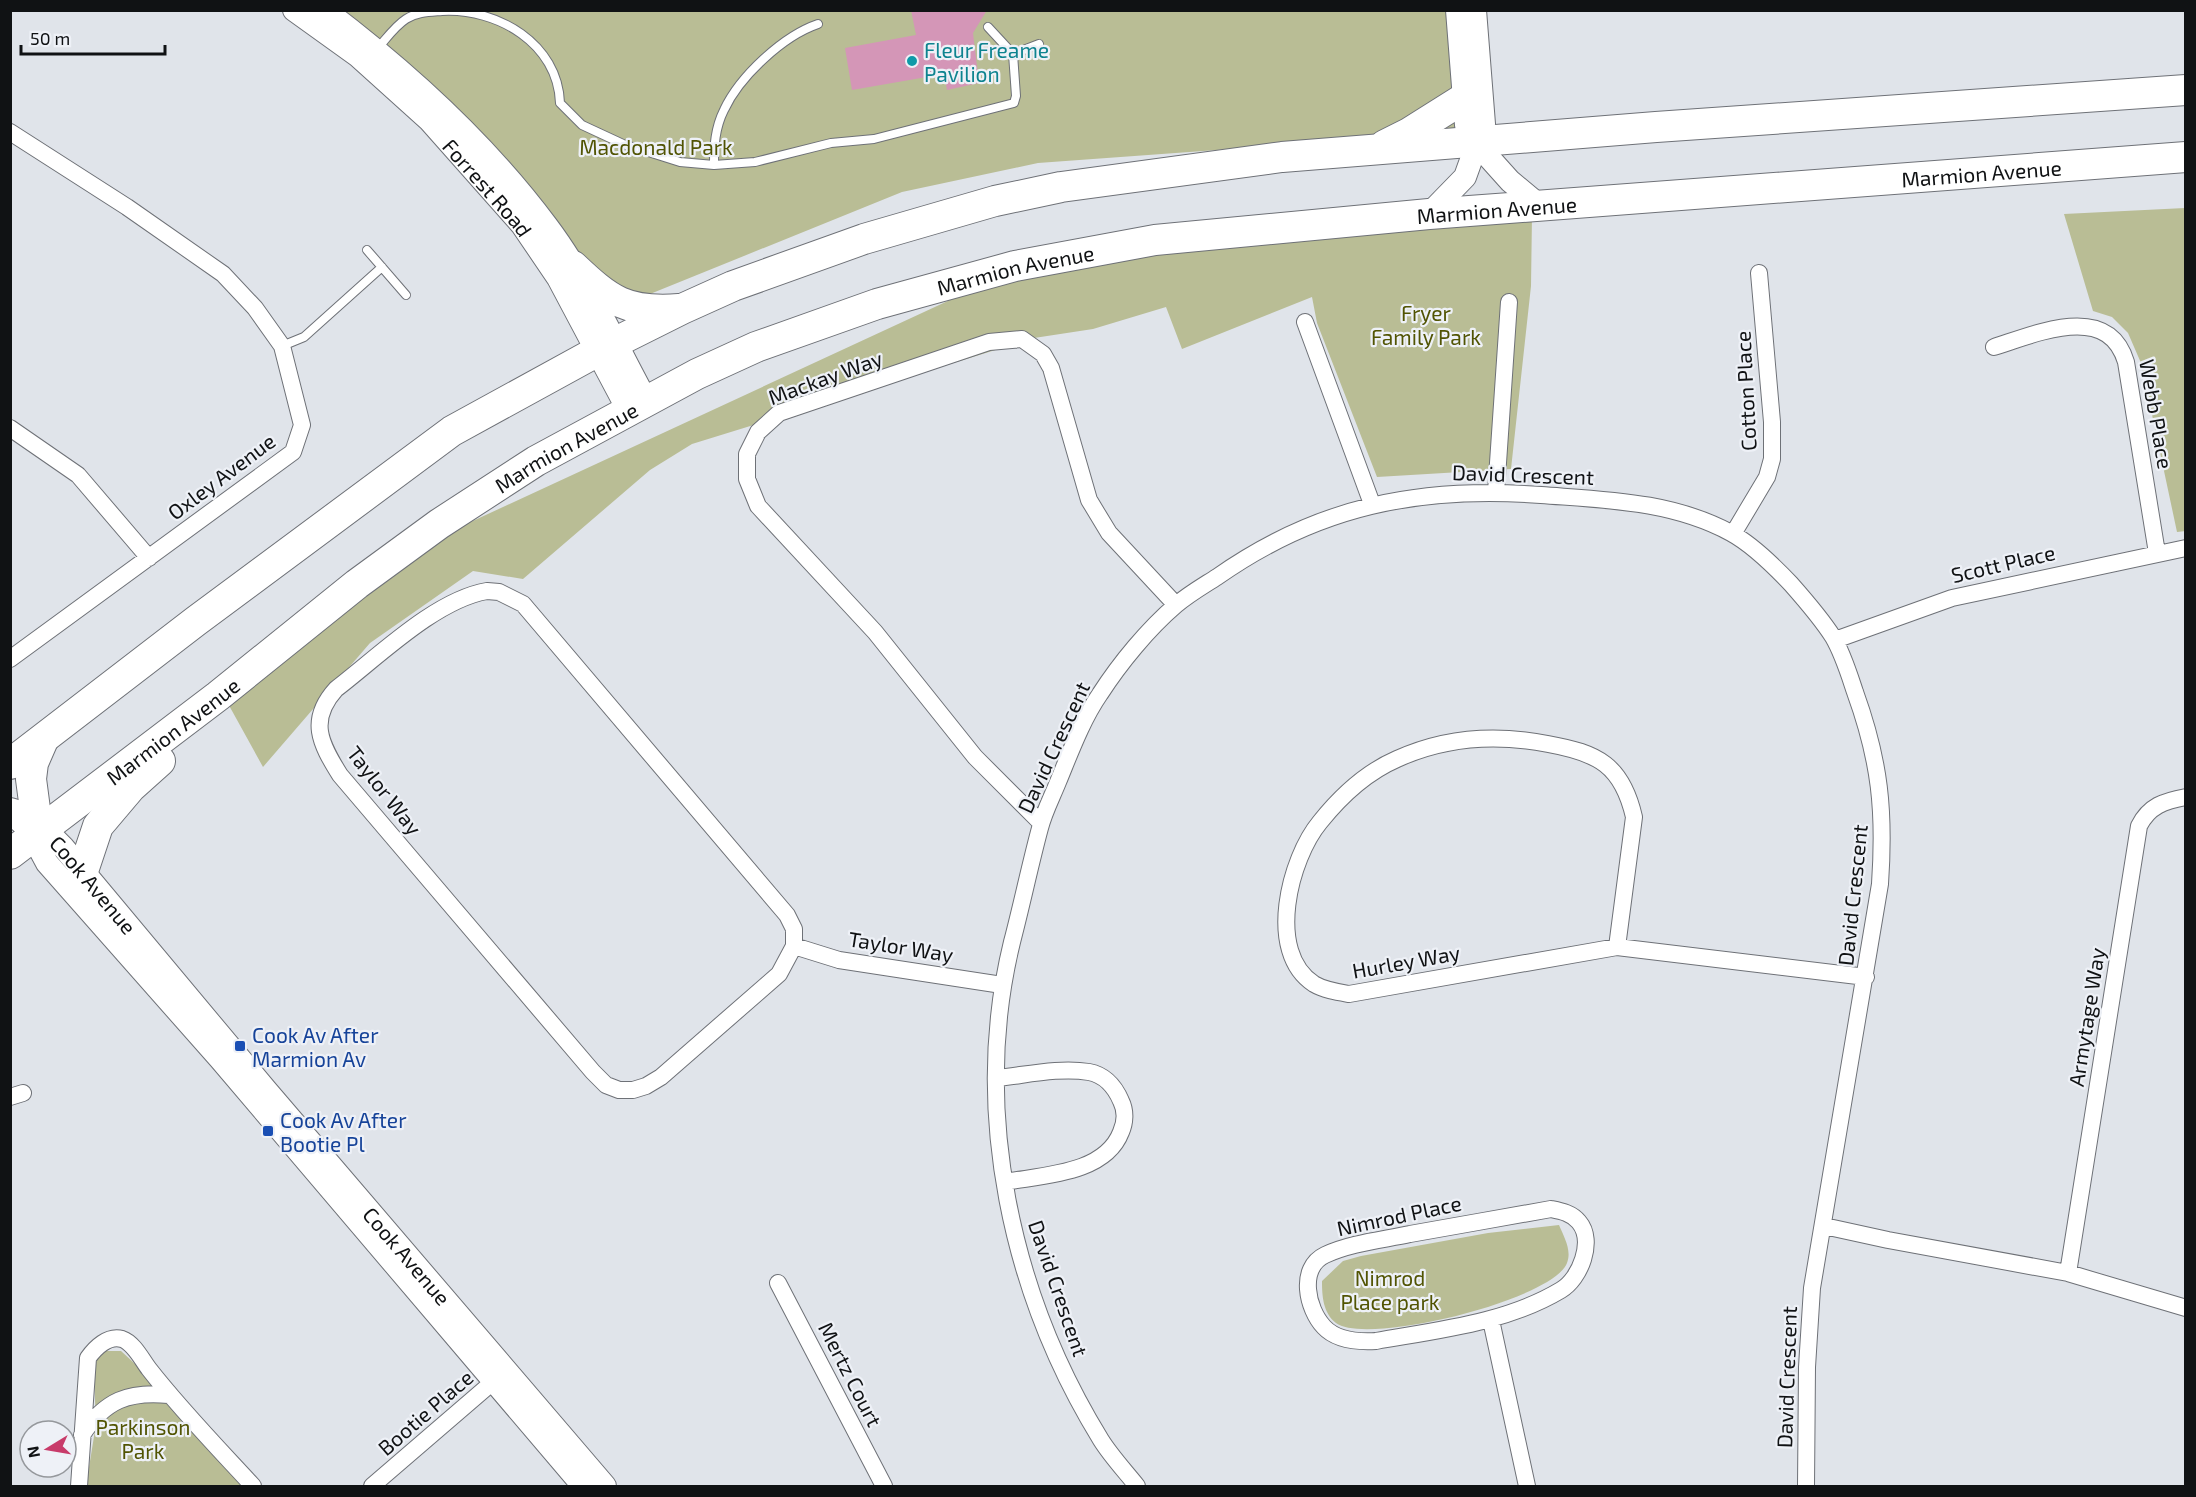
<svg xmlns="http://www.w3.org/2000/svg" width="2196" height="1497" font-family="'Exo 2',sans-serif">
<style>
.green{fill:#b9bd95}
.building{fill:#d496b7}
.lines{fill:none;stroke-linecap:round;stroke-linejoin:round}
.lane-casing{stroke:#6e7177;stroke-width:10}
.street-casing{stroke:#6e7177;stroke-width:18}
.secondary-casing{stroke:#6e7177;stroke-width:24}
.highway-casing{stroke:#6e7177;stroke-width:32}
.lane{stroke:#fff;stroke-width:8}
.street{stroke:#fff;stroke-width:16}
.secondary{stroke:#fff;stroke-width:22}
.highway{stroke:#fff;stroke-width:30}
.culture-dot{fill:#0f9aa8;stroke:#eef1f7;stroke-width:2}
.transit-dot{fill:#1a4fb4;stroke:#eef1f7;stroke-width:2}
.labels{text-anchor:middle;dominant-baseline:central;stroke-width:4.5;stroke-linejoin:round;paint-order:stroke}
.culture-label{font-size:21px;fill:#0d838f;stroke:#eef1f7;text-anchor:start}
.park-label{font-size:21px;fill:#515403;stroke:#eef1f7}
.street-label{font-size:21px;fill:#101214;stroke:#eef1f7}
.transit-label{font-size:21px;fill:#164399;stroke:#eef1f7;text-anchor:start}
</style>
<rect width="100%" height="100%" fill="#e0e4ea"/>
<path class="green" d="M322,11H1447L1462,132L1038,163L902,192L608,311Z
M2185,208L2186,531L2177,532L2141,363L2128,333L2112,317L2093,311L2064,214Z
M1532,215L1531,286L1511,469L1377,477L1317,323L1312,297L1182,349L1166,307L1093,329L1034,338L692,444L650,470L523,579L473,571L370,643L263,767L226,700L462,526L1030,263Z
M1559,1225C1564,1237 1572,1250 1567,1263C1553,1300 1366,1346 1336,1323C1323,1313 1322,1296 1322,1281L1343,1261L1361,1256L1488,1233Z
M93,1351H121L169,1395L245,1486H86L96,1424Z"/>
<path class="building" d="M911,10H987L973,33L979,83L947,90L944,74L852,90L845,48L916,35Z"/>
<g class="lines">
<defs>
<path id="lane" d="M377,49C386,39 395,26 406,19C417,12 430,12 442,11C498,8 558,44 560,103L582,125L623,144L680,162L714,165L755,162L831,143L874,139L1014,103L1016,96L1013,54L988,27
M1013,54L1039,44
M714,165C714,146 715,128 724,110C740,76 783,36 818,24
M367,250L406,295
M282,346L304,337L382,267"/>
<path id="street" d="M10,132L127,207L223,274L255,308L282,346L302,425L293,452L10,659
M1305,322L1372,504
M1994,347C2038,333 2108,302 2126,362L2157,553
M10,428L78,475L149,558
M1496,492L1509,302
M1733,534L1767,477L1772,459V422L1759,273
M487,591L499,592L523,604L787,915L794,929V946L779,974L661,1077L646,1086L633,1090H619L606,1085L593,1072L340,775C320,743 308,720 336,689C378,657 435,600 487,591Z
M1835,640L1952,598L2186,548
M1041,823L975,757L875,632L758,506L747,479V454L758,432L779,413L989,342L1022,339L1043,354L1051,368L1089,500L1109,533L1176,605
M794,946L839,960L1002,985
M1617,947L1634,817C1622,765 1598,753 1548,744C1497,734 1445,737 1397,759C1367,772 1340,797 1320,822C1290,858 1265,952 1314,984C1324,990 1337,992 1349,994L1617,947L1866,977
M997,1078C1026,1075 1060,1067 1089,1072C1105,1075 1115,1087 1121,1101C1126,1111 1125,1123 1121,1132C1105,1174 1043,1175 1005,1182
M10,1097L23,1093
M1551,1209C1561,1211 1572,1213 1579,1222C1595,1241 1580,1279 1561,1290C1506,1323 1438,1330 1376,1341C1359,1342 1337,1341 1324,1327C1307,1309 1298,1268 1325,1255C1351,1243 1382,1240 1410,1234C1457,1226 1504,1217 1551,1209Z
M1824,1226L1888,1240L2068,1273L2186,1308
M2068,1273L2139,826C2149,806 2164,801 2186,797
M778,1283L884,1486
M1491,1320L1527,1486
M82,1435C105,1400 129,1391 169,1395
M79,1486L88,1358C95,1348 108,1335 122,1339C134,1343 142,1360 149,1369C181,1410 218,1448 253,1486
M372,1486L501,1375
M1137,1486C1125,1471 1111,1456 1101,1440C1011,1294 971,1110 1012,942C1022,904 1030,865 1040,828C1044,812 1052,797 1058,782C1070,753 1082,720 1100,694C1120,663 1148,629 1176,605C1189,594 1203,586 1217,577C1318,506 1419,486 1541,495C1606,500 1672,501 1731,533C1753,545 1774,566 1791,584C1806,601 1821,618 1833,637C1843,654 1849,674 1855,692C1880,761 1885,811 1880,884L1812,1288L1807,1367L1806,1486"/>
<g id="secondary">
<path id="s1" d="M294,10L358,56L429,120L522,225L558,278L628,410"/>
<path d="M325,10C407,72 486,144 547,226C587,279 614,342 646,400"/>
<path d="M1457,10L1466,125L1475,142L1510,181L1540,206"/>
<path d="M1429,214L1465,177L1484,124L1475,10"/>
<path id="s2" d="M583,1486L220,1059L47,863L39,848L38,832L54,838L63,847L266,1090L605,1486"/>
</g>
<g id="highway">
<path d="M1385,145L1409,133L1463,99"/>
<path d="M573,266C610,301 626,313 679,309"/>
<path d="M10,764L196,621L452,431L598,351L682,309L733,286L864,239L995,201L1061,187L1282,157L1656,127L2186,90"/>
<path d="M10,813L20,816L38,832"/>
<path d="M38,832L31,779L33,763L43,740"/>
<path id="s3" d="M10,854L218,696L357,584L439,524L536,461L697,374L756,347L877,304L1015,266L1155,240L1429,214L2186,157"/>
<path d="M83,871L98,826L131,787L160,761"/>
</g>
</defs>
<use href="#lane" class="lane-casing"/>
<use href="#street" class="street-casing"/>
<use href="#secondary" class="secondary-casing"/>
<use href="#highway" class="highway-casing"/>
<use href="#lane" class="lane"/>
<use href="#street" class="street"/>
<use href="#secondary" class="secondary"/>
<use href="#highway" class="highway"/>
</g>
<circle class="culture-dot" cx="912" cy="61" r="6"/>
<g class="transit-dot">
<rect x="234" y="1040" width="12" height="12" rx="3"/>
<rect x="262" y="1125" width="12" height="12" rx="3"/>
</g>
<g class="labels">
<g class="culture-label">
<text x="924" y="49">Fleur Freame<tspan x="924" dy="24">Pavilion</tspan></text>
</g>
<g class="park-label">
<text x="656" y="146">Macdonald Park</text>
<text x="1426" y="312">Fryer<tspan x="1426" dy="24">Family Park</tspan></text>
<text x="1390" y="1277">Nimrod<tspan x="1390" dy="24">Place park</tspan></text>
<text x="143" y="1426">Parkinson<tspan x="143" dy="24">Park</tspan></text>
</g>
<g class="street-label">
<text stroke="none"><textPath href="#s3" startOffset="2148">Marmion Avenue</textPath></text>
<text stroke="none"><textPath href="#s1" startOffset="264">Forrest Road</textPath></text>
<text stroke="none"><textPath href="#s3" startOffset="1662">Marmion Avenue</textPath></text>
<text stroke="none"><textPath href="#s3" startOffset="1176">Marmion Avenue</textPath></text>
<text transform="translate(825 377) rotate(-20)">Mackay Way</text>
<text transform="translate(1745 391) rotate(-93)">Cotton Place</text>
<text transform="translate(2157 414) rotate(80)">Webb Place</text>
<text stroke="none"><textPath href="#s3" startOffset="690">Marmion Avenue</textPath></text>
<text transform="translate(1523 474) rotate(2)">David Crescent</text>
<text transform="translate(221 476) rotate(-37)">Oxley Avenue</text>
<text transform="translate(2003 563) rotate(-13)">Scott Place</text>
<text stroke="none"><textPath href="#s3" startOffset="204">Marmion Avenue</textPath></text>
<text transform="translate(1053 747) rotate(-65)">David Crescent</text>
<text transform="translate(385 790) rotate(52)">Taylor Way</text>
<text stroke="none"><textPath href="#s2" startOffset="933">Cook Avenue</textPath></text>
<text transform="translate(1852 895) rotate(-84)">David Crescent</text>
<text transform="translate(901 946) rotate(9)">Taylor Way</text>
<text transform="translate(1406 961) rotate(-10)">Hurley Way</text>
<text transform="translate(2086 1017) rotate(-81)">Armytage Way</text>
<text transform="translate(1399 1215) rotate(-12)">Nimrod Place</text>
<text stroke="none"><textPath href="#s2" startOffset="1419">Cook Avenue</textPath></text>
<text transform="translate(1059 1288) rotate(71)">David Crescent</text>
<text transform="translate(851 1374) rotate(63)">Mertz Court</text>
<text transform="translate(1786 1377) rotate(-88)">David Crescent</text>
<text transform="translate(425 1412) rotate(-41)">Bootie Place</text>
</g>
<g class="transit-label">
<text x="252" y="1034">Cook Av After<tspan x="252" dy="24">Marmion Av</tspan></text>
<text x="280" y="1119">Cook Av After<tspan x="280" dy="24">Bootie Pl</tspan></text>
</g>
</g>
<rect width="2196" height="1497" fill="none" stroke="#101214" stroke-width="24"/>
<g transform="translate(48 1449) rotate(259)"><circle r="28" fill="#eef1f7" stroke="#95989c" stroke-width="1.5"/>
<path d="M0-4.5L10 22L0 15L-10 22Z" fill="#c83b6a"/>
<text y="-9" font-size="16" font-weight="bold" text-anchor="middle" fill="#101214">N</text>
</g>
<path d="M21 45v9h144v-9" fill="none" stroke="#101214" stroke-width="3"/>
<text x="30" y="45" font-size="18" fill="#101214" stroke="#eef1f7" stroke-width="4.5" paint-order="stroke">50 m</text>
</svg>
